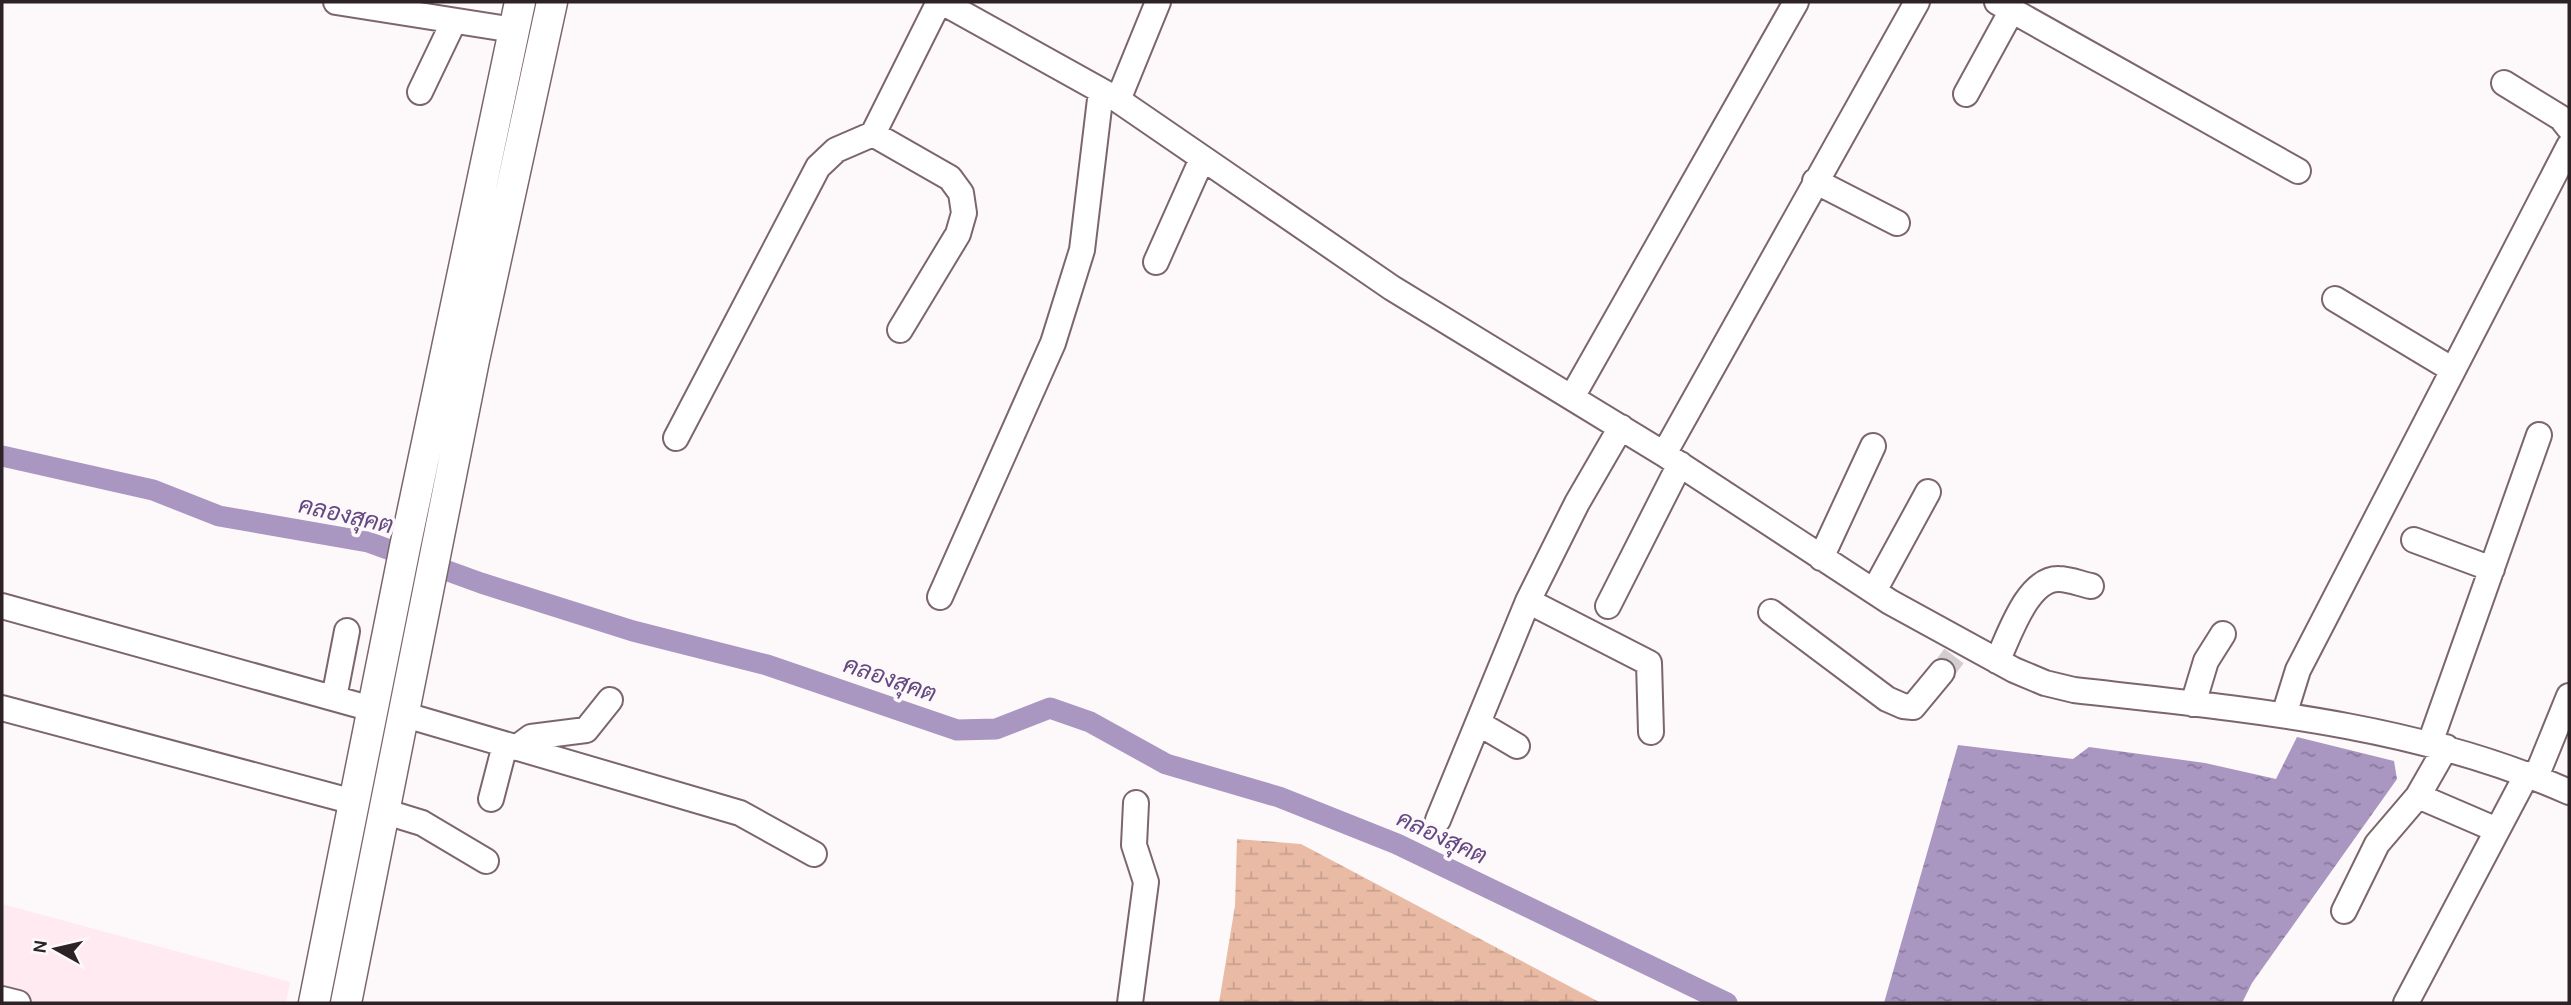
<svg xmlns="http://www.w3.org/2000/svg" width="2571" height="1005" font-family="Karla,Sarabun,sans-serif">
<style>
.built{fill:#ffeaf1}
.wetland{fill:url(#wetland-marsh)}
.water{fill:url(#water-ripples)}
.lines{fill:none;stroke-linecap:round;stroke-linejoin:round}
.canal{stroke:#a996c1;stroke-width:21}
.minor-tunnel{stroke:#d3cdd0;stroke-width:24;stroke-dasharray:24 12;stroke-linecap:butt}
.minor-casing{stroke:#7c666e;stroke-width:28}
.major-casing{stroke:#7c666e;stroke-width:33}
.minor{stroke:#fff;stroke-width:24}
.major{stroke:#fff;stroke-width:30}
.labels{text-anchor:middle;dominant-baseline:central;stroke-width:7;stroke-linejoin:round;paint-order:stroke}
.water-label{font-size:24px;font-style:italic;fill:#644882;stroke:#fdf8fa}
</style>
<defs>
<pattern id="wetland-marsh" width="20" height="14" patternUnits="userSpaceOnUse" patternTransform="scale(1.75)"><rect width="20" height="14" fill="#e9bba5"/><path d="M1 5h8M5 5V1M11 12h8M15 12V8" fill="none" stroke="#c8a08e"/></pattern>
<pattern id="water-ripples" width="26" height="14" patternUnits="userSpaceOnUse" patternTransform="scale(1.75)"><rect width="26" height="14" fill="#a996c1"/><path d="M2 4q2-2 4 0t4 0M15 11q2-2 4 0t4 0" fill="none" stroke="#8a7a9d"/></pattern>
</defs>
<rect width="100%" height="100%" fill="#fdf8fa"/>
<path class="built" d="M2,904L290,982L286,1003H2Z"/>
<path class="wetland" d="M1237,839L1301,844L1601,1003H1219L1235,906Z"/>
<path class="water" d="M2297,737L2394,761L2397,779L2252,983L2242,1003H1884L1958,745L2073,759L2089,747L2205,763L2276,779Z"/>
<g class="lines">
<path class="canal" d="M2,456L153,490L219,516L368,542L481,583L633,631L767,665L957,730L996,729L1050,708L1090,722L1166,764L1279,797L1397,844L1727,1003"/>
<path class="minor-tunnel" d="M1942,672L1954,656"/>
<defs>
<path id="minor" d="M336,2L514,30
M942,2L1118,100L1392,288L1664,454L1890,602L2014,670L2045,683L2074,690C2242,709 2413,723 2569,792
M1997,2L2298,171
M2504,83L2561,118L2569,128
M420,92L454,21
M1966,94L2012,10
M1118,100L1158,2
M873,134L950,178L961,193L964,213L958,234L900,330
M1815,181L1897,223
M1156,262L1202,159
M2335,299L2453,370
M1572,397L1796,2
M676,438L818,167L836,150L873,134L939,2
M1664,454L1917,2
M2414,540L2492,569
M1821,558L1873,446
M1874,591L1928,492
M940,597L1053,343L1082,250L1101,91
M1528,601L1649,663L1651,732
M2,606L372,709
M1608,606L1680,464
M1771,612L1887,699L1903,706L1913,707L1942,672
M1997,661C2009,637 2027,578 2059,579C2069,579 2081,584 2091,586
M334,698L347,631
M2193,704L2206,661L2223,634
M2,708L354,802
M402,714L740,813L814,854
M2284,715L2298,670L2569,146
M1478,723L1517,746
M2430,743L2539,435
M2446,747L2418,796L2497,830
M516,748L531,737L586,730L610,700
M2536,777L2569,696
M491,799L505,745
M383,811L422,823L486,861
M1438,820L1528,601L1577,503L1621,427
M2344,911L2377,844L2418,796
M2,999L18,1003
M1130,1003L1146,882L1134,845L1136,803
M2406,1003L2527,774"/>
<path id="major" d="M314,1003L405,547L520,2
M346,1003L474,360L552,2"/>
</defs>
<use href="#minor" class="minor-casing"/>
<use href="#major" class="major-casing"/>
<use href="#minor" class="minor"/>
<use href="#major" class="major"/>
</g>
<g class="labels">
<g class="water-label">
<text transform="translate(346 515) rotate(13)">คลองสุคต</text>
<text transform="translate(890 679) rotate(19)">คลองสุคต</text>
<text transform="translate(1442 837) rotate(25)">คลองสุคต</text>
</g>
</g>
<rect width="2571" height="1005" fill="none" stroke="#2d2327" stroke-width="7"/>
<g transform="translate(56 949) rotate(278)" stroke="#fdf8fa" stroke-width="5" paint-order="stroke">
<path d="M0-5L12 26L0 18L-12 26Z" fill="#2d2327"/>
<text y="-10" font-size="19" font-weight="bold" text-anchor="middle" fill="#2d2327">N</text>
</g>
</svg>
